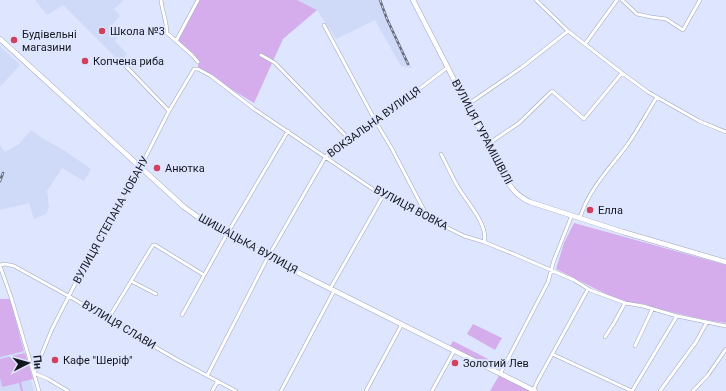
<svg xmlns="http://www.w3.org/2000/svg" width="726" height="391" font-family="Roboto,sans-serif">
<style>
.built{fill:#cfd9f8}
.green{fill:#d5adec}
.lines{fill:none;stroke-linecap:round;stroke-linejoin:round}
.street-casing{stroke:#9ea4bb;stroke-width:4}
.secondary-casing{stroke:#9ea4bb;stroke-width:5.5}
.street{stroke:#fff;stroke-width:3}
.secondary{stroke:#fff;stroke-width:4.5}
.rail-casing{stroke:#656a79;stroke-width:2.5}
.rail{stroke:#dee5fe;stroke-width:1;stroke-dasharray:3;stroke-linecap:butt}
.poi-dot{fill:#d1415d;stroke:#dee5fe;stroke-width:1.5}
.labels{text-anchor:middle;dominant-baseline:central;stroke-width:4;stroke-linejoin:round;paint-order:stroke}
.poi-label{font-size:11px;fill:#14171f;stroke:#dee5fe;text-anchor:start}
.street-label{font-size:11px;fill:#14171f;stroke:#dee5fe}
</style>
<rect width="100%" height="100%" fill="#dee5fe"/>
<path class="built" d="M35,0H124L114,9L120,16L110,27L119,36L115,41L127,54L120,62L63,5L47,15Z
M297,0H380L383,10L412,68L401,66L375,20L336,39L317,10Z
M0,46L20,65L0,87Z
M31,130L42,138L65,151L91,169L84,181L62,168L47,191L49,208L46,214L34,219L29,203L0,210V145L5,152L18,145Z
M0,327L23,349L34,391H0Z"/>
<path class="green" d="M198,0H297L317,10L283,39L254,103L198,69V62L176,41Z
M574,223L726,265V323L706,320L654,308L645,304L626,302L608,295L556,269L564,243Z
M0,299H10L24,351L0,357Z
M473,324L502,338L495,350L467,334Z
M453,341L498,364L496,369L450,346Z
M25,353L33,379L21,382L23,391H21L19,383L2,387L0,378V359Z
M500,374L533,391H490Z"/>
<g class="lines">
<defs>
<path id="street" d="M161,0C162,11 167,22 167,33L192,55L198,62
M536,0L568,31L622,73L648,92L699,121L726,132
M622,0L637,14L651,17L666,19L683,30L700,0
M324,25L376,122L392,149L427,216
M176,41L198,0
M585,44L617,0
M261,55L275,63L350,140
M122,62L169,111
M467,105L521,68L568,31
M488,144L519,123L552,91L584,119L622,73
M441,154C447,165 452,177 458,187C466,201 489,225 484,242
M580,218C588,190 611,167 628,144C638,129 647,113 657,97
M0,265L5,264L14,266L72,298L174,358L236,391
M0,266L11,297L39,391
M131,281L156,294
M330,289L383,196
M182,315L227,234L288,131
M108,319L153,245H155L204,275
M605,337L614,323L625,303
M635,346L652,310
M552,354L632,391
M500,374L548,282L554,260L572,215
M207,376L268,257L326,156L376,122L448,67
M68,391L48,379L34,373L52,329L100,235L140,168L169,111L194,69H198L211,76L254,109L383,196L427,216L436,222L464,236L484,242L516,255L574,280L590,290L625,303L643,306L677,316L726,326
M212,391L218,381
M281,391L334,291
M366,391L402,324
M432,391L454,351
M533,391L537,382L588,289
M632,391L677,316
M660,391L696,342L707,322
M693,391L708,375L726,349"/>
<path id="secondary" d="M413,0L500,169C509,184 513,194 530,202L623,232L726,262
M0,39L184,207L198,217L227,234L297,272L535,391"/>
</defs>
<use href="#street" class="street-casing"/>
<use href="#secondary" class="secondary-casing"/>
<use href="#street" class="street"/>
<use href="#secondary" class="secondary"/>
<defs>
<path id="rail" d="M380,0L387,19L408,64
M0,181L3,173"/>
</defs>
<use href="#rail" class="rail-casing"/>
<use href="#rail" class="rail"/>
</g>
<g class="poi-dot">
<circle cx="102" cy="31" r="4"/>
<circle cx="14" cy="40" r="4"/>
<circle cx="85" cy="61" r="4"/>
<circle cx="157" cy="168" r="4"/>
<circle cx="590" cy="210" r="4"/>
<circle cx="55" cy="360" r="4"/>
<circle cx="455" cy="363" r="4"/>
</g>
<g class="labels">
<g class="poi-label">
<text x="110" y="31">Школа №3</text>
<text x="22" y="34">Будівельні<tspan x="22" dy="13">магазини</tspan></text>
<text x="93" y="61">Копчена риба</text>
<text x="165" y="168">Анютка</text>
<text x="598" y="210">Елла</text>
<text x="63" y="360">Кафе "Шеріф"</text>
<text x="463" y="363">Золотий Лев</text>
</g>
<g class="street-label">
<text transform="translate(374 122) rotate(-36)">ВОКЗАЛЬНА ВУЛИЦЯ</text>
<text transform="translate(482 132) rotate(62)">ВУЛИЦЯ ГУРАМІШВІЛІ</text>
<text transform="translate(411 208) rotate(28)">ВУЛИЦЯ ВОВКА</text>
<text transform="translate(111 220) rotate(-61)">ВУЛИЦЯ СТЕПАНА ЧОБАНУ</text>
<text transform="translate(248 244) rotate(29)">ШИШАЦЬКА ВУЛИЦЯ</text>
<text transform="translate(119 325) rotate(31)">ВУЛИЦЯ СЛАВИ</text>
</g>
</g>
<g transform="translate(28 363) rotate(84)" stroke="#dee5fe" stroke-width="3" paint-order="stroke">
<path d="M0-3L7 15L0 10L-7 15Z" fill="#14171f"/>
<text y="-6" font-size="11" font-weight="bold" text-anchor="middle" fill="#14171f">Пн</text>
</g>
</svg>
